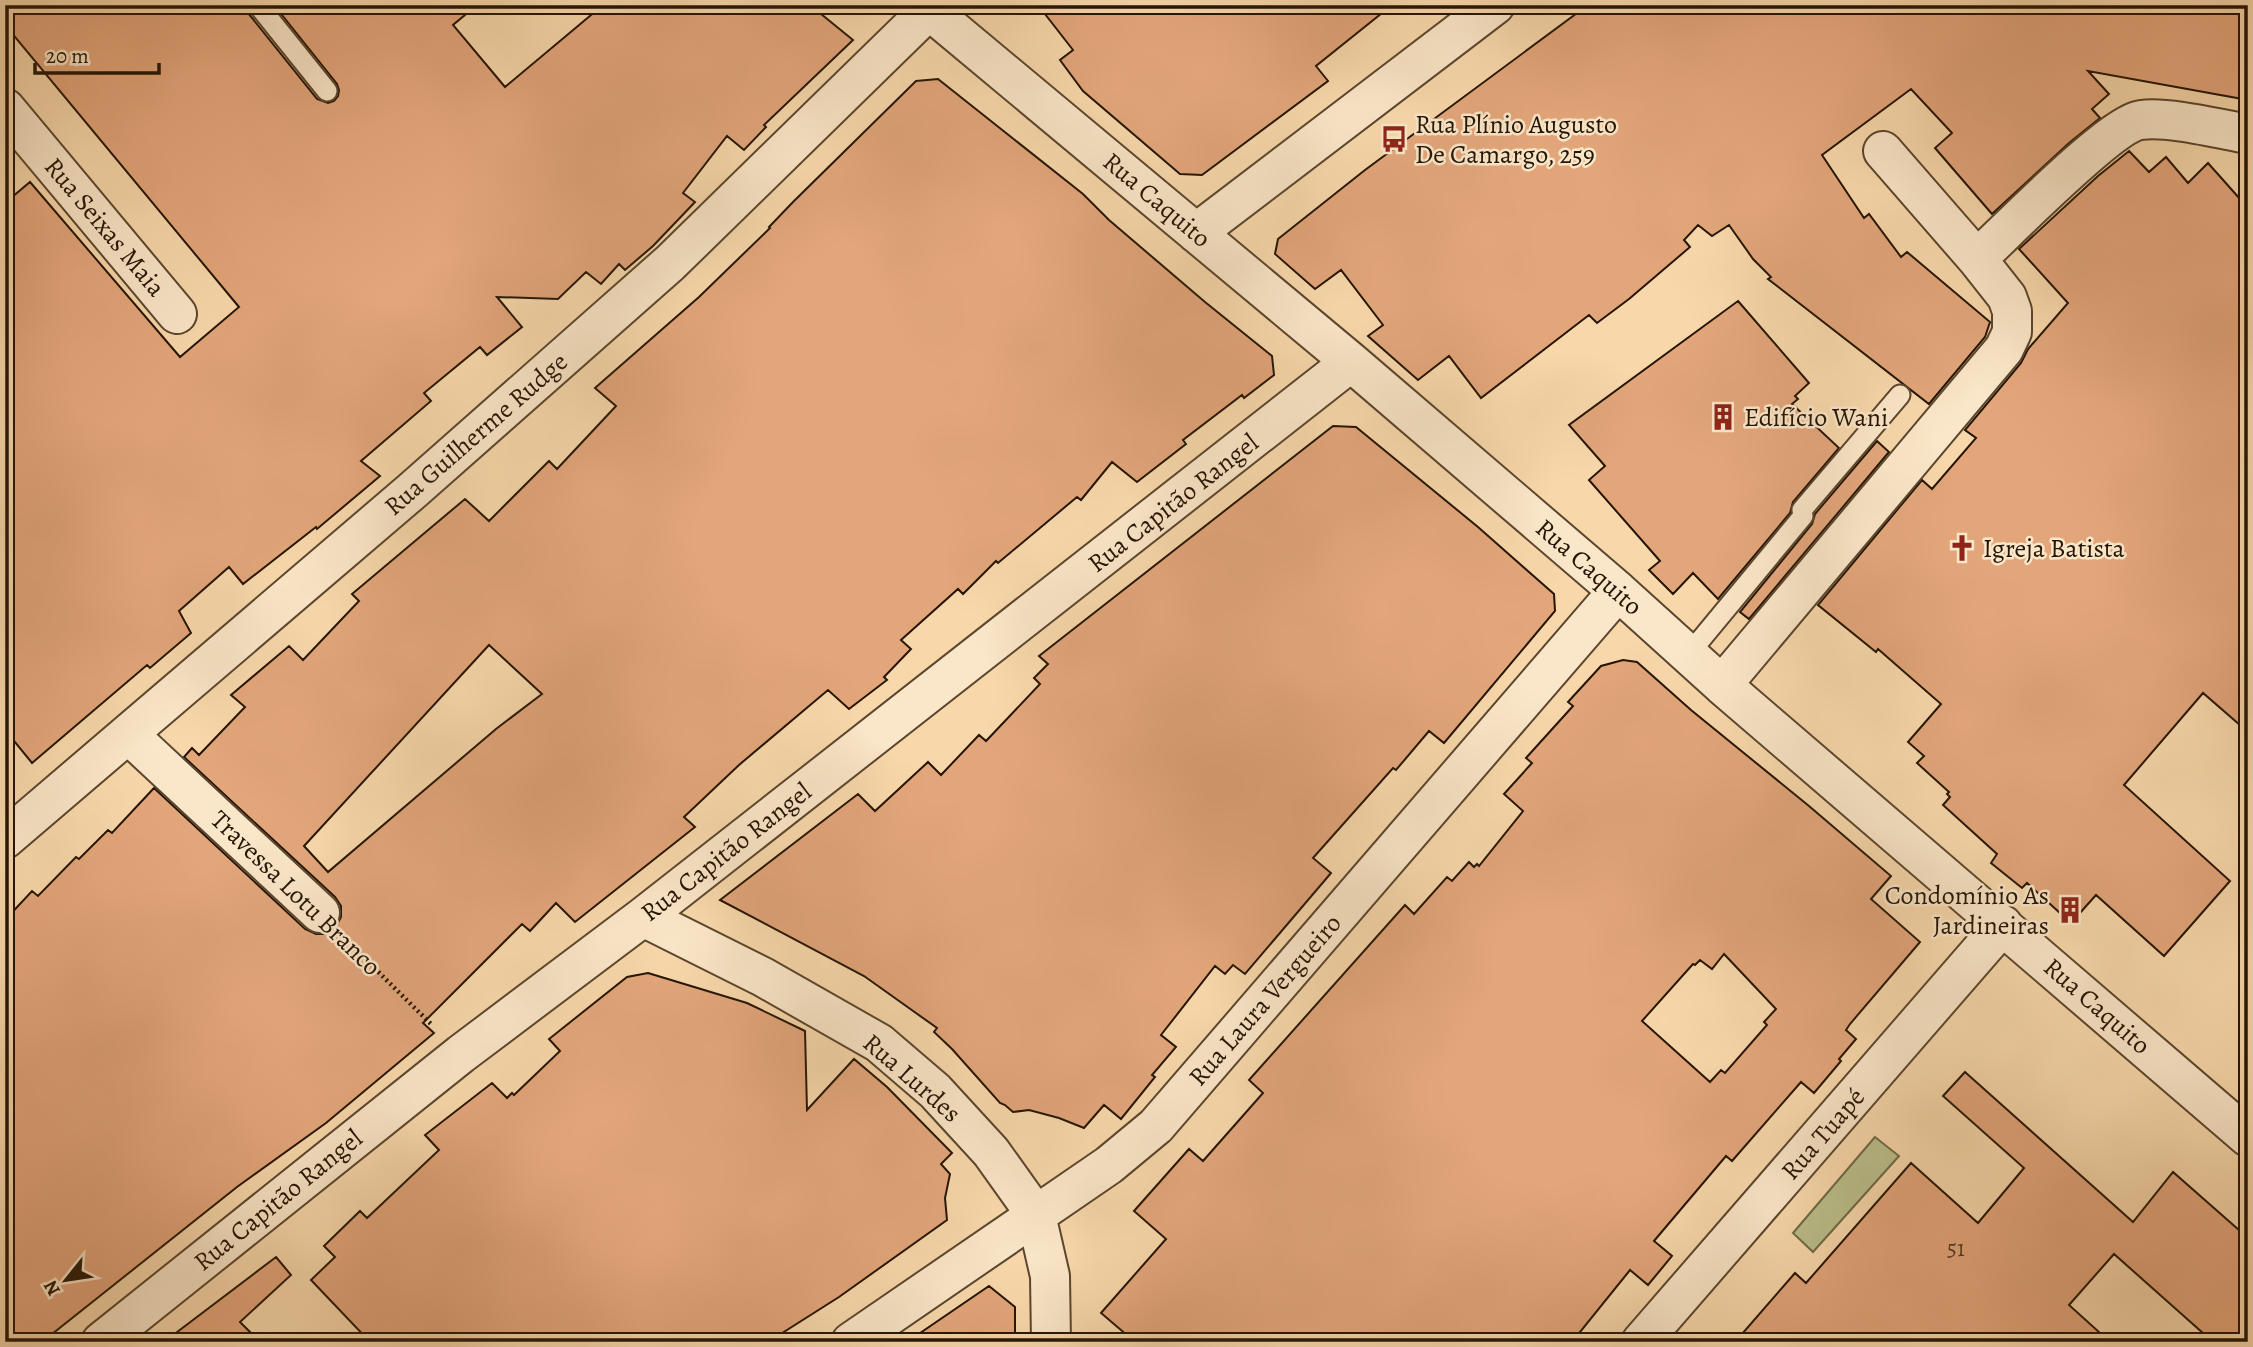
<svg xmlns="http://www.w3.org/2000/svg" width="2253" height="1347" font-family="Alegreya,serif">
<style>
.green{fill:#babf8b;stroke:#706a48;stroke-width:2}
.building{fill:#e3a67b;stroke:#251505;stroke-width:2;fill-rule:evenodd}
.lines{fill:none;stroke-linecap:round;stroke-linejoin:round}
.service-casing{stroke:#5a462e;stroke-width:23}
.minor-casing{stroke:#5a462e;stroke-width:42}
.path{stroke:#251505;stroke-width:4.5;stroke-dasharray:2 3.5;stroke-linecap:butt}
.service{stroke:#fae6c8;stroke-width:19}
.minor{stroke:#fae6c8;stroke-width:38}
.labels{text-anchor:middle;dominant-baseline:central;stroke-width:5;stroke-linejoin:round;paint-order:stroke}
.number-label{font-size:23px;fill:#543922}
.poi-label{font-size:26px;fill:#251505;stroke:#fae6c8;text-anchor:start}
.street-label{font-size:26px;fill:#251505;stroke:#fae6c8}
</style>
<rect width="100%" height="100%" fill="#f8d8ab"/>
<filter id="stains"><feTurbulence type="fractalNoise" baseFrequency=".00286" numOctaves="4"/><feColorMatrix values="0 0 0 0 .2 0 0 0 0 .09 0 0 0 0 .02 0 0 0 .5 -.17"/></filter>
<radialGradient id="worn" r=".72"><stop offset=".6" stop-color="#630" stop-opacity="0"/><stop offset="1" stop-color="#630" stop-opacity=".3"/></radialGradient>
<path class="green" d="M1875,1137L1899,1156L1813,1252L1793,1233Z"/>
<path class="building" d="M5,5H246L248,13L317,99L328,103L334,101L338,96L339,90L337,84L274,5H477L453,25L505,87L603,5H810L853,40L764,125L766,127L744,150L727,136L683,193L695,202L653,246L625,270L619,264L601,284L586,272L558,299L497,297L522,327L487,355L480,347L424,393L431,401L361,461L380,476L317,529L316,527L243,584L229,567L179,611L191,633L150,668L147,665L32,763L5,730V203L30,182L180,357L239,307L5,25Z
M1038,5H1392L1316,66L1328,81L1202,175L1180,174L1083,91L1060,60L1073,50Z
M1588,5H2248V100L2088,71L2109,94L2092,109L2100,118L2069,143L1992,214L1935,148L1952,133L1911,89L1822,155L1864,218L1869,214L1901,257L1907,252L1990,322L1985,337L1929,404L1768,279L1771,277L1753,259L1729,225L1712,236L1698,225L1684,240L1690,247L1629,299L1597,323L1589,315L1481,398L1449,356L1418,380L1368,336L1383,325L1341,270L1315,289L1275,254L1278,239L1365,170Z
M938,79L1083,194L1109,220L1205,302L1272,356L1274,375L1244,398L1242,395L1183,440L1186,444L1137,482L1112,462L1081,500L1077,497L998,563L996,561L963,594L958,589L901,640L911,649L884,677L887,680L849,709L828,690L739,765L684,817L695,827L575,922L556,903L530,931L522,924L423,1023L434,1033L326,1123L237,1187L42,1342H5V920L32,891L38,896L76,857L79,859L108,830L112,833L154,788L305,929L316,934H326L335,928L341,917V906L335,897L184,757L192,748L199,755L245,707L231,695L289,646L303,660L359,601L352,594L465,499L489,521L549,461L557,469L616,406L595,388L699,297L770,228L769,227L793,202L916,81ZM489,645L542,694L496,729L328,872L304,846Z
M2129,151L2149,172L2166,157L2188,183L2208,163L2248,208V732L2203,693L2124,785L2230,881L2164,956L2096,895L2071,923L2027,883L2022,888L1991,863L1997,854L1943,805L1950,797L1947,794L1949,792L1917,763L1924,756L1908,742L1941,704L1878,649L1876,652L1818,605L1922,480L1932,489L1976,438L1965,430L2021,363L2028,349L2068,303L2019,249L2098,176Z
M1738,301L1809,383L1795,396L1798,399L1792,404L1839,448L1793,502L1790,513L1718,599L1693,573L1673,594L1649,570L1660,561L1589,480L1605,466L1569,425Z
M1333,426L1356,427L1478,527L1554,594L1555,611L1444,743L1429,731L1396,770L1393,768L1313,858L1331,873L1245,974L1233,965L1225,974L1215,966L1161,1035L1176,1047L1152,1075L1155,1077L1121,1119L1104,1105L1084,1128L1059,1118L1029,1110L1013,1112L1005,1105L1000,1103L952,1049L934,1032L937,1028L864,976L720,900L858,794L875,811L928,762L941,775L979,735L986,741L1040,684L1034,678L1048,664L1039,656Z
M1877,441L1889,452L1749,619L1740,612L1812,524L1815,514Z
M1623,660L1637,662L1691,710L1809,806L1891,876L1871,899L1920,942L1850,1024L1846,1030L1856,1039L1839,1059L1841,1061L1814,1093L1801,1082L1732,1161L1726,1156L1654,1241L1672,1256L1648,1285L1630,1270L1572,1342H1135L1101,1313L1166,1239L1134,1211L1189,1149L1203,1161L1263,1093L1249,1080L1405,905L1414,914L1447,877L1452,881L1469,862L1474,867L1477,864L1479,866L1523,811L1504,794L1532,763L1526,758L1573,706L1568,702L1601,666ZM1724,954L1776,1009L1764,1022L1767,1025L1725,1073L1721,1070L1710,1082L1642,1021L1693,964L1695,965L1700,960L1712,969Z
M648,973L747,1003L805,1031L807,1110L854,1059L887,1087L952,1153L941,1164L950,1174L945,1198L947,1220L839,1297L768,1342H370L311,1280L335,1257L324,1246L360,1211L367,1218L439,1150L425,1135L492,1083L507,1098L512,1093L514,1095L560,1051L549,1039L627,977Z
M1965,1072L2133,1222L2173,1172L2248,1238V1342H2213L2114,1254L2069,1305L2110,1342H1735L1795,1273L1806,1283L1911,1163L1978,1223L2024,1168L1943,1096Z
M276,1257L291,1275L240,1322L260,1342H164Z
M989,1286L1015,1307V1342H907Z"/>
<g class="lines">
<defs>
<path id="service" d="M258,5L327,91
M1688,655L1803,516L1802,510L1900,395"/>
<path id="minor" d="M923,5L1351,362L1618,591L1722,685L2248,1137
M5,108L177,314
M1196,233L1495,5
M1977,259C2005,233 2111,124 2141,120C2167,116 2220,129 2248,134
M1722,685L2004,349L2012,332V311L2007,297L1977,259L1883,151
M129,735L320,913
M5,839L412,491L670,263L929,10
M643,917L763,977L879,1043L935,1091L991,1152L1036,1215L1050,1276L1051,1342
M101,1342L461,1054L643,917L1351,362
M851,1342L1109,1165L1156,1126L1618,591
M1641,1342L2003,925"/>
</defs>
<use href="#service" class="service-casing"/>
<use href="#minor" class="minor-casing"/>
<path class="path" d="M347,941L433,1026"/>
<use href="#service" class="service"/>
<use href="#minor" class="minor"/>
</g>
<defs>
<symbol id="bus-bare" viewBox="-9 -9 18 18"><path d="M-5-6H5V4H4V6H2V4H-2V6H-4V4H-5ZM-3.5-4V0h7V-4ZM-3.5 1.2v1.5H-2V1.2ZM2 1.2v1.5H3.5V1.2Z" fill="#8f2418" stroke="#fae6c8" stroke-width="2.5" paint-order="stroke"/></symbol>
<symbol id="building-bare" viewBox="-9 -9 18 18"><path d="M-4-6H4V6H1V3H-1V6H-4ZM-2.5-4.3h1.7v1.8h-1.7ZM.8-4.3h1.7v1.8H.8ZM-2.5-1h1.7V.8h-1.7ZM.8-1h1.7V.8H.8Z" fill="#8f2418" stroke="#fae6c8" stroke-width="2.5" paint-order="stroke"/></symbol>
<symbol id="church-bare" viewBox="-9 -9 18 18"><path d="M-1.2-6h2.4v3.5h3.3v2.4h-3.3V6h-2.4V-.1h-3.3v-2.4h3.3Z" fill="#8f2418" stroke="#fae6c8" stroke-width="2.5" paint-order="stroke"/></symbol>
</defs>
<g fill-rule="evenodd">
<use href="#bus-bare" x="1375" y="120" width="38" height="38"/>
<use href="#building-bare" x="1704" y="398" width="38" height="38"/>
<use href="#church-bare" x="1943" y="529" width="38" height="38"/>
<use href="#building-bare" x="2051" y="891" width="38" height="38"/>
</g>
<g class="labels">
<g class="number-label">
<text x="1956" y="1248">51</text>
</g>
<g class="poi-label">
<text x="1415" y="124">Rua Plínio Augusto<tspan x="1415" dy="30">De Camargo, 259</tspan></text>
<text x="1744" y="417">Edifício Wani</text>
<text x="1983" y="548">Igreja Batista</text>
<text x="2049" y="895" text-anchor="end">Condomínio As<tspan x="2049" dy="30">Jardineiras</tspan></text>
</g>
<g class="street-label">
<text transform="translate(1157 200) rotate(40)">Rua Caquito</text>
<text transform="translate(105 227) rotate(50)">Rua Seixas Maia</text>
<text transform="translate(476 434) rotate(-41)">Rua Guilherme Rudge</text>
<text transform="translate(1173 503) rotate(-38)">Rua Capitão Rangel</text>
<text transform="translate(1589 567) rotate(41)">Rua Caquito</text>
<text transform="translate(726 852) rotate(-38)">Rua Capitão Rangel</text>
<text transform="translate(296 893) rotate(44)">Travessa Lotu Branco</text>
<text transform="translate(1265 1000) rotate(-49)">Rua Laura Vergueiro</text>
<text transform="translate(2097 1006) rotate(41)">Rua Caquito</text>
<text transform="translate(912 1078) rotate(41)">Rua Lurdes</text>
<text transform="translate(1823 1134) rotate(-49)">Rua Tuapé</text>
<text transform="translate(278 1200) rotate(-39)">Rua Capitão Rangel</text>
</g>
</g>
<rect width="2253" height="1347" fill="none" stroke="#f8d8ab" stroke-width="28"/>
<rect x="7" y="7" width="2239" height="1333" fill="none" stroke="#251505" stroke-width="3.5"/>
<rect x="14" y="14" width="2225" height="1319" fill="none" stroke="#251505" stroke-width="2"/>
<g transform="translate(66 1280) rotate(240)" stroke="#fae6c8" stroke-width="5" paint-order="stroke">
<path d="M0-5L12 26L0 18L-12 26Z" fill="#251505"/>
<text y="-10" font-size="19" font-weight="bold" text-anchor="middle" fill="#251505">N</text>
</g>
<path d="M35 63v10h124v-10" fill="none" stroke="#251505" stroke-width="3.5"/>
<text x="46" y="63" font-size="21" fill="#251505" stroke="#fae6c8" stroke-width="5" paint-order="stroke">20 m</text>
<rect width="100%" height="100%" filter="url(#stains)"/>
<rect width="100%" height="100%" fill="url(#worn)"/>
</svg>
